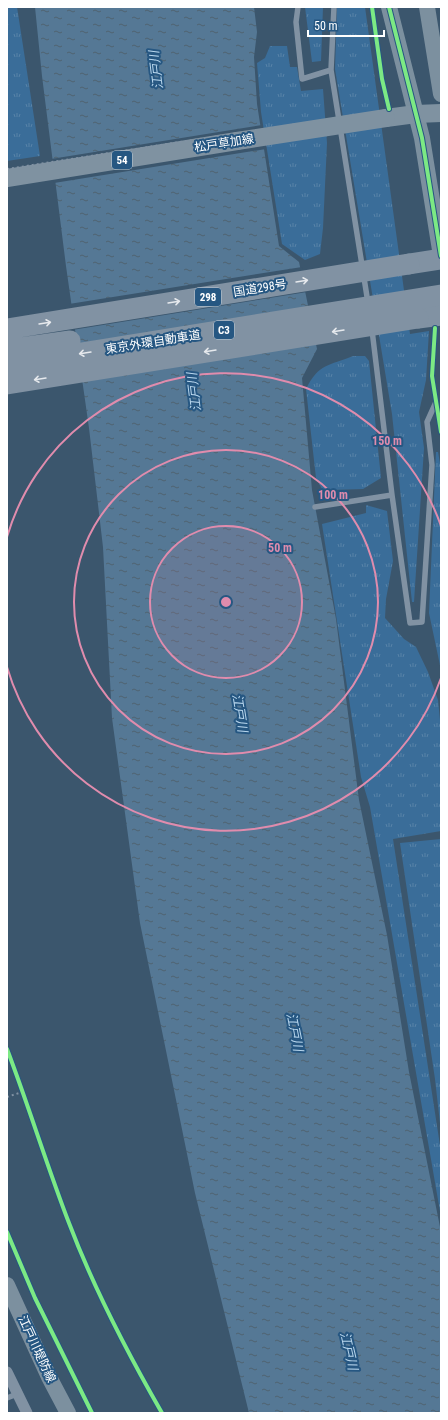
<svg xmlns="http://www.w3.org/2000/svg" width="448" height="1420" font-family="'Roboto Condensed','Noto Sans JP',sans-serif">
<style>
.grass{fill:url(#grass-tufts)}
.water{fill:url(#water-ripples)}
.pier{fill:#3b566d}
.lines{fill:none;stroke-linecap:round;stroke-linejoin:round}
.path{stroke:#8192a3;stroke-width:2;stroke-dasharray:2 3;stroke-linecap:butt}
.lane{stroke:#8192a3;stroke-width:5.5}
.street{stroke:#8192a3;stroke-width:11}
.secondary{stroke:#7c909f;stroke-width:16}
.primary{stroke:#7f92a1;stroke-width:18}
.highway{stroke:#8192a3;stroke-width:21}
.path-bridge{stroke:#8192a3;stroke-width:2;stroke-dasharray:2 3;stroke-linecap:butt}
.primary-bridge{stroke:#7f92a1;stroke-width:18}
.highway-bridge{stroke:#8192a3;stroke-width:21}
.cycleway-casing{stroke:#265782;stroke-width:6}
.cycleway{stroke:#7ce984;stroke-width:4}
.oneway{stroke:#e6e9ed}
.ring{fill:none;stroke:#e08cad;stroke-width:2}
.labels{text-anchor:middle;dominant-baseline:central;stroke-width:4;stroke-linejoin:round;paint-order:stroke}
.shield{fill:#265782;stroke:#becdda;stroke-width:1}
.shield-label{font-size:11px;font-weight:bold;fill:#fff}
.street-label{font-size:12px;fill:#fff;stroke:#265782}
.water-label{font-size:13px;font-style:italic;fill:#b9d7ee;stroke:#265782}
.centre{fill:#e08cad;stroke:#265782;stroke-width:2}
.ring-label{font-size:12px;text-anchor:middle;font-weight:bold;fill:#e08cad;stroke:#265782;stroke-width:4;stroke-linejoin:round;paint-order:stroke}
</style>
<defs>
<pattern id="grass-tufts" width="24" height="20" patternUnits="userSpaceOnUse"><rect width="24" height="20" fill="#3a6d99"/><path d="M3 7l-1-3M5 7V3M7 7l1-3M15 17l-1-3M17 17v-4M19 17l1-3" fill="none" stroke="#5883a8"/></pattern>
<pattern id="water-ripples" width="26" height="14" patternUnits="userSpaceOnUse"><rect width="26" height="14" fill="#557895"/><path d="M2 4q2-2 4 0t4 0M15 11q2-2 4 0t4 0" fill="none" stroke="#506270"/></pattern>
</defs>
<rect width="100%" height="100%" fill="#3b566d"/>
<path class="grass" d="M7,7H17L40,156L7,161Z
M305,7H323L321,61L312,62Z
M337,7H365L410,334L429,331L426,380L419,412L424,448L414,602H412L392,414L335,69Z
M270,46H287L290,67H297L301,91L323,89L327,143L323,228L320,254L305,260L282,244L261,112L257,63L265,58Z
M353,356H365L369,361L381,478L363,489L330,490L322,489L316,478L306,389C319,363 329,366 353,356Z
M436,452H438L441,469V670L429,613Z
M366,505L387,511L393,561L386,599L385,618L404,639L416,647L428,672L438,700L440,720L441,831L393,839L441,1152V1217L370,807L361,777L322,524L366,513Z
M441,839V1132L435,1079L400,843Z"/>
<path class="water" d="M35,7H254L257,32L254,57L257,104L279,246L299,262L317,349L302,378L312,490L336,619L359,800L387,935L409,1072L441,1232V1413H249L195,1193L140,923L112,718L103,547L89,428L66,266L42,76Z"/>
<path class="pier" d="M262,125L266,149L54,183L51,159Z
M302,267L307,292L72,330L69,304Z"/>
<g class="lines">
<path class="path" d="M7,1049C29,1107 47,1166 69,1223C94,1289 127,1352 162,1413
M7,1097L22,1092"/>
<path class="lane" d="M298,7L296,22L302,79L331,70L334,7
M331,70L368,303
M372,330L392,495L410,623L422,622L432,465L427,422L436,402
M315,507L392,495
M7,1398L17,1394"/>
<path class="street" d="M7,1372L27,1413"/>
<path class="secondary" d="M389,7L422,138L441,256
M427,7L441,94
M7,1285L49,1377L68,1413"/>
<path class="primary" d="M386,118L416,114L441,113
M7,178L237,141"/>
<path class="highway" d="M409,264L441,259
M418,318L441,315"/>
<path class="path-bridge" d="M7,169L225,135"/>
<path class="primary-bridge" d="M237,141L386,118"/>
<path class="highway-bridge" d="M7,329L409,264
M7,350L70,341
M7,365L441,295
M7,384L418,318"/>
<defs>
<path id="cycleway" d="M372,7L382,79L389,109
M389,7L422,138L441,256
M435,328L432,376L441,432
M7,1049C29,1107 47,1166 69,1223C94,1289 127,1352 162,1413
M7,1232L35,1298L92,1413"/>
</defs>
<use href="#cycleway" class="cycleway-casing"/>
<use href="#cycleway" class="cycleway"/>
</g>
<defs><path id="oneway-shaft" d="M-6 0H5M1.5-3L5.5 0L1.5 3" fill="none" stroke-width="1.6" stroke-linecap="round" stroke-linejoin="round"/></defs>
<g class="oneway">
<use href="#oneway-shaft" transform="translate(302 281) rotate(-9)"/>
<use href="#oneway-shaft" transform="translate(174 302) rotate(-9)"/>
<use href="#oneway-shaft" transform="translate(45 323) rotate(-9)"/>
<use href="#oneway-shaft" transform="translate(338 331) rotate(171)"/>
<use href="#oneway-shaft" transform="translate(210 351) rotate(171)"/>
<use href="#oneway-shaft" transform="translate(85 353) rotate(171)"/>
<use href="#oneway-shaft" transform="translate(40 379) rotate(171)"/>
</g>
<circle cx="226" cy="602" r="76" fill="#e08cad" fill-opacity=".12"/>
<g class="ring">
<circle cx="226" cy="602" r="76"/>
<circle cx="226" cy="602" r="152"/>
<path d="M441 678A228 228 0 0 1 7 667M7 537A228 228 0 0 1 441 526"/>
</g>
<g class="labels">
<g class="shield">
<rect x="112" y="151" width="20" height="18" rx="3"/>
<rect x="195" y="288" width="26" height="18" rx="3"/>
<rect x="214" y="321" width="20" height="18" rx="3"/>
</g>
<g class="shield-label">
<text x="122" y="160">54</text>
<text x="208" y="297">298</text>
<text x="224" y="330">C3</text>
</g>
<g class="street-label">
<text transform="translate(224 143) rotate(-9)">松戸草加線</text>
<text transform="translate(260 288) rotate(-9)">国道298号</text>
<text transform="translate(153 342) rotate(-9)">東京外環自動車道</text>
<text transform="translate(37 1349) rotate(65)">江戸川堤防線</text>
</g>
<g class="water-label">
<text transform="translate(156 70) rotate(-97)">江戸川</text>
<text transform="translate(194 392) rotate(-97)">江戸川</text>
<text transform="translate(240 713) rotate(81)">江戸川</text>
<text transform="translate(295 1032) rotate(79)">江戸川</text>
<text transform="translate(349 1351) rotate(77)">江戸川</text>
</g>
</g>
<circle cx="226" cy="602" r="6" class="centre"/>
<g class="ring-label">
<text x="387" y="445">150 m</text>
<text x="333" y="499">100 m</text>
<text x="280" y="552">50 m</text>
</g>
<rect width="448" height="1420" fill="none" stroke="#ffffff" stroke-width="16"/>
<path d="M308 30v6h76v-6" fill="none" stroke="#ffffff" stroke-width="2"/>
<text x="314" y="30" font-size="12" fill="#ffffff" stroke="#265782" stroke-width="3" paint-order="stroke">50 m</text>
</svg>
